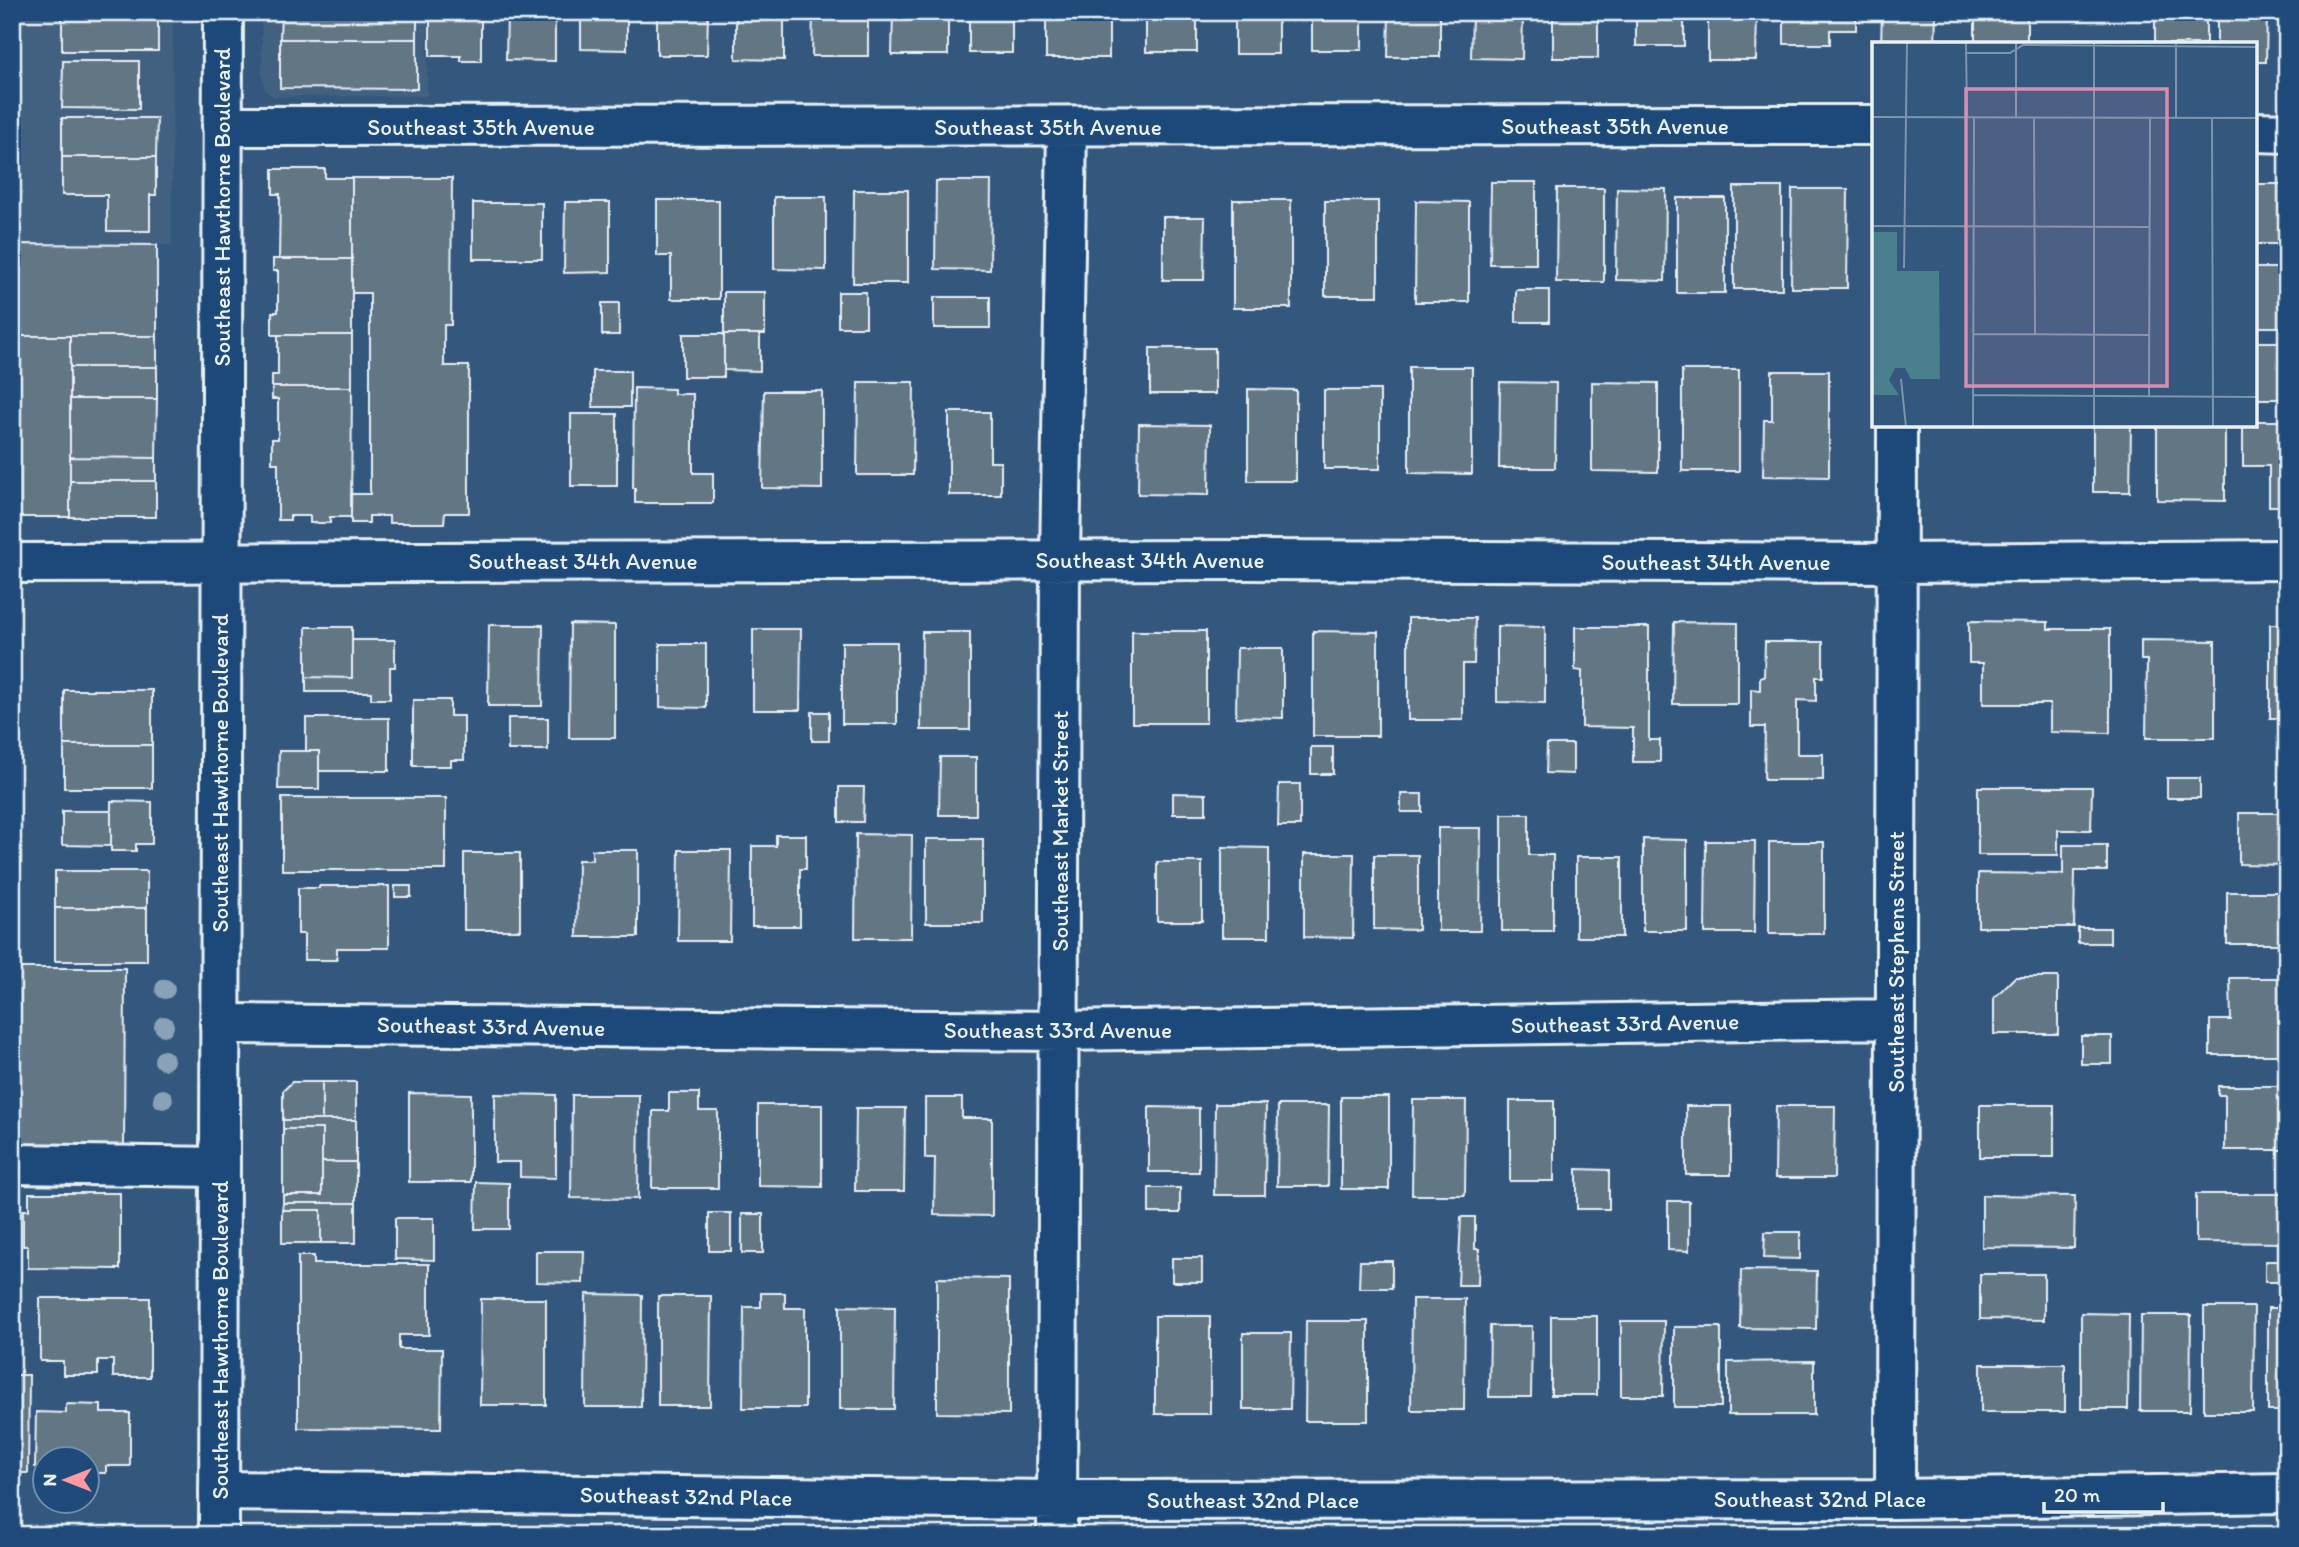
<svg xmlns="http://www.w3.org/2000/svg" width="2299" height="1547" font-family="Itim,sans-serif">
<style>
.built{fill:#42607f}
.building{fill:#647684;stroke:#e8f1f8;stroke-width:2}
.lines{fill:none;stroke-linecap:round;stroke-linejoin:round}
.minor-casing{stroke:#e8f1f8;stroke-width:44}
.secondary-casing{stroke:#e8f1f8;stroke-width:44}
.minor{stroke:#1f4a7a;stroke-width:38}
.secondary{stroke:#1f4a7a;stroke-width:38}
.tree{fill:#8aa2b8}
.labels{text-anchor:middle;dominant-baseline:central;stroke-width:5;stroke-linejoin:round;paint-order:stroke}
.street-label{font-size:23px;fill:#e8f1f8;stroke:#1f4a7a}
.inset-road{fill:none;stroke:#7c95ae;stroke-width:2}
.view{fill:#d78fb1;fill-opacity:0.15;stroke:#d78fb1;stroke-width:3.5}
.inset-edge{fill:none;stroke:#e8f1f8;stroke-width:3.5}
</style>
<rect width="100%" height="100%" fill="#34577d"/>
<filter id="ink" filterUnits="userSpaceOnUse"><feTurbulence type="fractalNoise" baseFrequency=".0143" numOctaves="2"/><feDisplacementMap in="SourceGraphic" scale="14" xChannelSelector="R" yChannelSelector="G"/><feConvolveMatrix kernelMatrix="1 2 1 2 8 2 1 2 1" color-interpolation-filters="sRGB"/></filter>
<g filter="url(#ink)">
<path class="built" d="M12,12H173L172,245L12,244Z
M261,12H428L427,96L274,97L265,90L262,78Z"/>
<path class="building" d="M62,12H158V51H62Z
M281,12H417V39H280Z
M430,12H481V61H461V56H430Z
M507,12H555V61L506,60Z
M581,12H627V50L581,49Z
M657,12H708L707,55H657Z
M736,12H784V60L736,59Z
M813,12H868V56H812Z
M893,12H948V55H892Z
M969,12H1012V53H969Z
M1046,12H1109V58H1046Z
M1146,12H1197V52H1146Z
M1235,12H1278V54H1235Z
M1312,12H1362V50H1312Z
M1389,12H1440V57H1388Z
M1472,12H1523L1522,59L1471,58Z
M1553,12H1598V58H1553Z
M1636,12H1684V46H1636Z
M1708,12H1757L1756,60H1708Z
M1784,12H1856V30H1830V44H1784Z
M1882,12H1936L1935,44H1881Z
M1975,12H2027V44H1975Z
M2155,12H2206V44H2155Z
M2217,12H2267L2266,62H2255V44H2217Z
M2280,12H2287V62H2280Z
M280,39H417V89L280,88Z
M63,61H139V109L62,108Z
M62,118H157L156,157H62Z
M62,157H156V195H150V231H107V195H62Z
M273,169H325V178H352V259H279L280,194H273Z
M352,178H452L451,325H444V366H469V513H445L444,523H389V516H369V523H351V494H370V293H352Z
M936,181H991L990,270L935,269Z
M1491,182H1536V264H1490Z
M2255,184H2287V244H2255Z
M1734,187H1782V289H1734Z
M1557,188H1604V282H1556Z
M1617,188L1666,189L1665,281L1616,280Z
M1792,189H1848L1847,288H1791Z
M854,190H908V283H853Z
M774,197H826V270L774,269Z
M1677,198H1725V293H1677Z
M657,200H719V299H671V256H657Z
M1233,200H1291V308H1233Z
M1325,201H1378V296H1325Z
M1416,201L1469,202V302H1415Z
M565,202H610V272L564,273Z
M473,203H542V259H473Z
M1163,217H1205L1204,280H1163Z
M12,244L157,245V336H12Z
M273,259H352V335H272V312H278V271H273Z
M2255,268H2287V327H2255Z
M1516,290H1549V322H1516Z
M724,292H765V334H724Z
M838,292H866V327H838Z
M934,297H990V328H934Z
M602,303H619V335H602Z
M683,334H724V377H683Z
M724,334H760V371L724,370Z
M278,335H352V387H272V375H278Z
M12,336H19L18,517H12Z
M19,336H70V517H18Z
M70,336H157V367H70Z
M2255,342H2287V399H2255Z
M1150,348H1215V394H1150Z
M70,367H157V399H70Z
M1409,367H1472V474L1409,473Z
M1682,370H1739V471H1682Z
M593,371H630V407H593Z
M1772,371H1829V477L1763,476L1764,420H1772Z
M858,382H914L913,475H857Z
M1500,382L1556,383L1555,468H1499Z
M1592,382L1658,383V472L1592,471Z
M272,387H352L351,517H330V523H310V516H290V520H278V463H272V439H278V399H272Z
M634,388L674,389V394H693V473H713V503H635V488H633Z
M1248,389L1296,390V481H1248Z
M1324,390H1380V469H1324Z
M764,391H822V489L762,488Z
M70,399H157L156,458L70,457Z
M949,412H990V462H1001V495H949Z
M571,414H617V486H571Z
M2255,421H2287V506H2269V466H2243V425H2255Z
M1139,424L1210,425L1209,495L1138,494Z
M2093,425H2131L2130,492H2093Z
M2157,425H2225V501L2157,500Z
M70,457L156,458V481H70Z
M70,481H156V517H70Z
M1408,618H1475L1474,664H1463V720H1408Z
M1969,621L2048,622V629H2110V733L2050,732V704H1983V663H1969Z
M1674,622L1738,623V704H1673Z
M570,624L615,625V738H569Z
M2270,624H2287V718H2270Z
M489,625H543L542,706H488Z
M1497,626L1545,627V703L1497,702Z
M306,627H352V678L306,677Z
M1575,627H1649V740H1660V762H1633V728L1582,727V671L1575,670Z
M753,629H801L800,710H753Z
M1132,631H1206V723H1132Z
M1313,631L1378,632V736H1313Z
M922,632H970V730H921Z
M352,640H395V667H390V699H371V692H306V677L352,678Z
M2141,640L2215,641V738H2146L2147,660H2141Z
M842,642H897V724H842Z
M1765,642H1823V677H1816V701L1797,700V754H1823V780H1764L1765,727H1751V689L1760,690V677H1764Z
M660,644H706V708L660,707Z
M1237,648H1283V718L1236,717Z
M64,690H152V745H64Z
M413,700H450V716H464V760H451V766H413Z
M812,712H829V741H812Z
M306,718H389V771H319V751H306Z
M508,718H548V750H508Z
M1547,744H1573V774L1546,773Z
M64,745H152V788H64Z
M1311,747H1333V774H1311Z
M279,751H319V789H278Z
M940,757H976V815H939Z
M2167,778H2200V798H2167Z
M1279,784H1300V826H1278Z
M839,787H864L863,822H839Z
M1978,787H2092L2091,830H2058V855H1978Z
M1173,793L1206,794V814H1173Z
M1401,794H1422V812H1401Z
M282,798H446V870H282Z
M111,801L152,802V844H136V851H111Z
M62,811H111V846L62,845Z
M2239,813H2287V865L2239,864Z
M1502,814H1529V855H1553V931H1502Z
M1438,828H1481L1480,931H1438Z
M856,834L912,835L911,938H855Z
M776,835H806V869H800V926H752V846H776Z
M926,839H983V923H926Z
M1643,839L1687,840V931H1643Z
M1706,841H1755L1754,933H1705Z
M1769,842H1824V934H1769Z
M2063,845H2107V871H2075L2074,927H1978V873L2063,874Z
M1222,847L1269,848V937H1222Z
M592,850H638V937H577L578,860H592Z
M679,850H731L730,941H678Z
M464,853H520V930H464Z
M1304,854H1354L1353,938L1304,937Z
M1374,855H1418V930L1374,929Z
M1576,857H1622V937H1576Z
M1157,862H1202V921H1157Z
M55,871H147V908H55Z
M319,886H389V948H337V960H304V934H298V888H319Z
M395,886H411V897H395Z
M2227,892H2287V944H2227Z
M55,908H147V961H55Z
M2078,928H2110V943H2078Z
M12,968H125L124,1150H12Z
M2015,977H2058V1034H1994V998Z
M2230,978H2286V1055H2210V1020H2231Z
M2081,1036H2112V1064H2081Z
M292,1082H322V1120H283V1091Z
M322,1082H356V1120H322Z
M2218,1086H2287V1150H2225V1095H2218Z
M409,1093L471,1094V1182H409Z
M669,1093H699V1111H718V1188H652L653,1111H669Z
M495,1094L556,1095V1178L520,1177V1162H495Z
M572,1095H639L638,1199L571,1198Z
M1341,1097H1389V1189H1341Z
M925,1098H962V1118H992V1216L934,1215L935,1158H925Z
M1413,1100H1466L1465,1195H1412Z
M1510,1101H1554V1181H1510Z
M1215,1104H1266L1265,1195H1214Z
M758,1105H822V1187L758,1186Z
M1278,1105H1329L1328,1186H1277Z
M1980,1105H2054V1157H1980Z
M1686,1106H1731V1175H1686Z
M1776,1106H1835L1834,1178H1775Z
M1149,1107L1199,1108V1172H1149Z
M856,1108H905L904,1191H855Z
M283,1120H356V1162H322V1129H283Z
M283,1129H322V1195H283Z
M322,1162H356V1203H283V1195H322Z
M1577,1169L1609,1170V1209H1577Z
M476,1182L509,1183V1229H475Z
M1149,1188H1180V1213H1149Z
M29,1193H120V1269L28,1268V1246H23V1210H29Z
M2196,1194H2286V1243L2196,1242Z
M1982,1195L2075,1196L2074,1248L1982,1247Z
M1668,1201H1689V1251L1668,1250Z
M283,1203H356V1243H321V1210H282Z
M282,1210H321V1243H282Z
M709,1213H731V1251H709Z
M742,1214H763V1253H742Z
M1461,1217H1475V1249H1479L1478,1285H1458Z
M395,1218H434V1260L395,1259Z
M1765,1232H1800V1259L1764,1258Z
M536,1251H584L583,1283L536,1282Z
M298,1256H314V1264H429V1335H399V1349H442L441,1429L298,1428Z
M1172,1258H1202V1282H1172Z
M1360,1261H1392V1288H1359Z
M2265,1261H2287V1282H2265Z
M1741,1270L1817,1271L1816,1329L1740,1328Z
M1980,1274H2044V1320L1980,1319Z
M12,1277H19V1323H12Z
M937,1278L1009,1279V1414L937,1413Z
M761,1293H785V1308H805V1408H743L744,1307H761Z
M586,1294L642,1295L641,1407H585Z
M658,1296H711L710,1406H658Z
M40,1298H150V1377H113V1360H98V1375H63V1361H40Z
M481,1299H546V1405H480Z
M1412,1299H1465L1464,1410H1411Z
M840,1306L895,1307L894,1409H840Z
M2204,1307H2254L2253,1412H2204Z
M2268,1308H2287V1411H2268Z
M2081,1313L2129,1314L2128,1409H2081Z
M2141,1315H2191L2190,1411H2140Z
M1155,1316H1210V1414H1155Z
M1551,1316H1597V1395H1551Z
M1306,1321H1368V1421H1305Z
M1621,1321H1664L1663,1396H1621Z
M1490,1326H1532L1531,1397H1489Z
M1674,1327H1721V1407H1674Z
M1243,1333H1291L1290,1409H1243Z
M1814,1361V1415H1728V1362Z
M1981,1364H2065V1412H1981Z
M12,1375H29L28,1473H12Z
M66,1404L101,1405V1413H130V1466H106V1473H88V1460H46V1467H35L36,1412L66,1413Z"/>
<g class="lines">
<defs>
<path id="minor" d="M222,126L1874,125
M2255,132L2287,133
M12,563L1252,560L1896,563L2287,560
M220,1024L1060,1031L1896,1019
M12,1164L220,1167
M219,1491L1057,1500L1895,1499L2287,1493
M1895,1499L1897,425
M1057,1535L1060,560L1067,127"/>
<path id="secondary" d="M219,1535L223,12"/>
</defs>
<use href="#minor" class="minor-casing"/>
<use href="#secondary" class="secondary-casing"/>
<use href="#minor" class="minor"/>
<use href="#secondary" class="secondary"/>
</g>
<g class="tree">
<circle cx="165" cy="989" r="10"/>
<circle cx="164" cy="1026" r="10"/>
<circle cx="164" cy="1060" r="10"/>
<circle cx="163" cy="1099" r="10"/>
</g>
</g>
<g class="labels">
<g class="street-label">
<text x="1615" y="126">Southeast 35th Avenue</text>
<text x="481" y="127">Southeast 35th Avenue</text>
<text x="1048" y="127">Southeast 35th Avenue</text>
<text transform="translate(222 207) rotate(-90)">Southeast Hawthorne Boulevard</text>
<text x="1150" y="560">Southeast 34th Avenue</text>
<text x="583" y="561">Southeast 34th Avenue</text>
<text x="1716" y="562">Southeast 34th Avenue</text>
<text transform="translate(220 773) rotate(-90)">Southeast Hawthorne Boulevard</text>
<text transform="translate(1060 831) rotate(-90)">Southeast Market Street</text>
<text transform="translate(1896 962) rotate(-90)">Southeast Stephens Street</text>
<text transform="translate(1625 1023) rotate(-1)">Southeast 33rd Avenue</text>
<text transform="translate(491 1026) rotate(1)">Southeast 33rd Avenue</text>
<text x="1058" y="1030">Southeast 33rd Avenue</text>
<text transform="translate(220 1340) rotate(-90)">Southeast Hawthorne Boulevard</text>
<text transform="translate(686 1496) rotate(1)">Southeast 32nd Place</text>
<text x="1820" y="1499">Southeast 32nd Place</text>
<text x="1253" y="1500">Southeast 32nd Place</text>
</g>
</g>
<g transform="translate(1872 42)">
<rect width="385" height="385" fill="#34577d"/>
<path d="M0,190H25V229H67L68,337H39L33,326H23L17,338L27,353H0Z" fill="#4a7f8d"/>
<path class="inset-road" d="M94,0L95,75M222,0V385M304,2V76M94,11H138L151,3L385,5M0,75L385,76M144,75V0M162,75L163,292M340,76L341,385M0,184L278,185M32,226L35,0M101,292L278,293M29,337L34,385M102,353L385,355M277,355L278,76M101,385L102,75"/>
<path class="view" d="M94,47H295V344H94Z"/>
<rect width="385" height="385" class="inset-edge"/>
</g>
<rect width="2299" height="1547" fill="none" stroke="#1f4a7a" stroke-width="42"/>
<rect x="21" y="21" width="2257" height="1505" fill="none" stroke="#e8f1f8" stroke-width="2.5" filter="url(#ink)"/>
<g transform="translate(66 1480) rotate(270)"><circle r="33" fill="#1f4a7a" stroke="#6f8dac" stroke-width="2"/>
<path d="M0-5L12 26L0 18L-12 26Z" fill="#ff9aa2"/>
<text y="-10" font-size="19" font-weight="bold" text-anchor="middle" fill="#e8f1f8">N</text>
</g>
<path d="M2044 1502v10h119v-10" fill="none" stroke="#e8f1f8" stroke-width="3.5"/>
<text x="2054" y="1502" font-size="21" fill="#e8f1f8" stroke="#1f4a7a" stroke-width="5" paint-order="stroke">20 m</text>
</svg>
